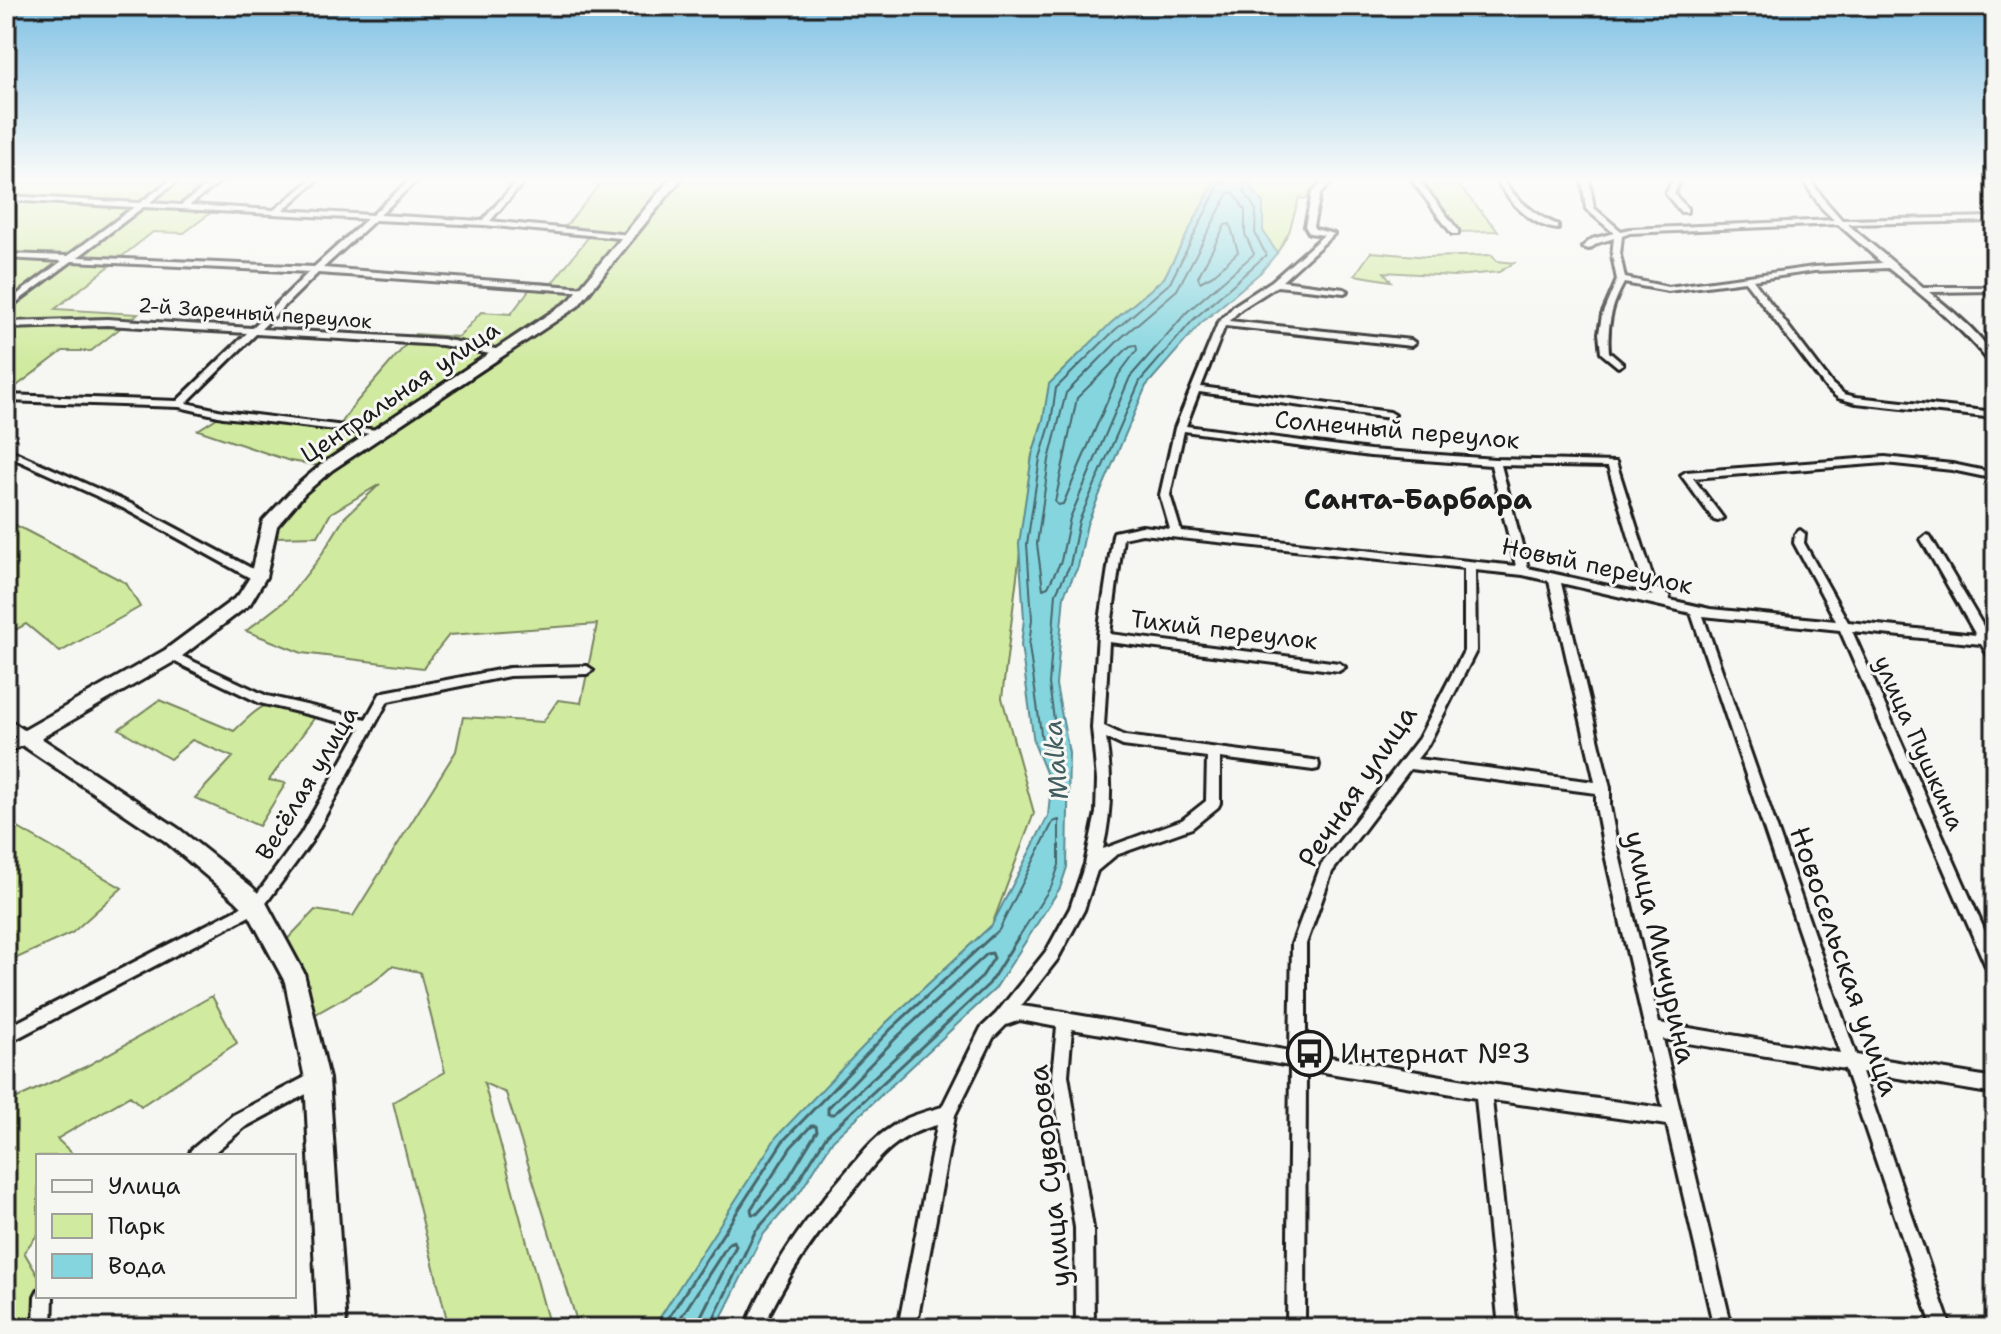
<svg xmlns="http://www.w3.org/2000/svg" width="2001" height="1334" font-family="'Shantell Sans',sans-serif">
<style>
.green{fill:#d0ea9f;stroke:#76835e;stroke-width:2}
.water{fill:#85d5df;stroke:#5b8b91;stroke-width:2}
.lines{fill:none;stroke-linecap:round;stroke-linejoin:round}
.shore-far1{stroke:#46666a;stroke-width:2}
.shore{stroke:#46666a;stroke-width:3}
.street-casing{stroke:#1c1c1c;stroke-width:6}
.secondary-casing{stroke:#1c1c1c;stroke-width:6}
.street{fill:#f6f6f2;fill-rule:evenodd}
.secondary{fill:#f6f6f2;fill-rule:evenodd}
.labels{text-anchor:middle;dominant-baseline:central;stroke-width:6;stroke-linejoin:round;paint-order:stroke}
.far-street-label{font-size:20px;fill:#1c1c1c;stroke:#f6f6f2}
.street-label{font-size:24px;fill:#1c1c1c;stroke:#f6f6f2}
.water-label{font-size:26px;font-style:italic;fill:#415d60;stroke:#f6f6f2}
.quarter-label{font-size:28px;font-weight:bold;fill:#1c1c1c;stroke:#f6f6f2}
.near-street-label{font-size:28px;fill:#1c1c1c;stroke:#f6f6f2}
.near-poi-label{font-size:28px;fill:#1c1c1c;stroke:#f6f6f2;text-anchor:start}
</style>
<rect width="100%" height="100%" fill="#f6f6f2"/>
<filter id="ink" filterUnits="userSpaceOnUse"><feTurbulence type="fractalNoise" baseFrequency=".0125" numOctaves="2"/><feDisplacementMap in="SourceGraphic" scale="16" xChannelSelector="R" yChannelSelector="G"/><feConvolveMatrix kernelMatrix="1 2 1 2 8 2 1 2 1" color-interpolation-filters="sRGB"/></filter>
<g filter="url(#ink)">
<path class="green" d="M6,179H220L185,206L217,208L184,233L153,232L55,309L138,314L91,351H63L6,394V226L9,224L6,223Z
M604,179H676L587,290L327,467L290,461L198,430L223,414L337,430L352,407L415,334L459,337L481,312L511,314L535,282L552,283L590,235L561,232Z
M683,179H1216L1164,278L1110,324L1043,420L1032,455L1002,698L1034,813L992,925L886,1023L653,1328H579L506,1093L484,1083L550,1328H449L393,1102L445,1072L420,972L392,966L376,980L305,1020L279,948L315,910L353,916L456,751L463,717L543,722L558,700L581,703L597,624L449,635L423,668L302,653L246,631L286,600L318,560L345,517L380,484L331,513L318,536L275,537L278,523L298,498L347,460L497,362L588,298L630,241Z
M1254,179H1330L1316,193L1305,199L1299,198L1289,232L1277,253L1263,231V203L1251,188Z
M1414,179H1453L1498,231L1455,232Z
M1371,252L1428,257L1492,255L1497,261L1514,263L1499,272L1454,276L1384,272L1391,281L1355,275Z
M6,520L126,583L140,607L60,652L26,624L6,635Z
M159,700L234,731C273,694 267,701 318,713L269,780L286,783L259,826L195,798L233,757L192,740L170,759L119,729Z
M6,821L122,888L72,933L6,963Z
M212,996L237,1043L141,1106L130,1096L57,1139L75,1156H38V1234L24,1252L38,1276L43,1328H6V1103L85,1067Z"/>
<path class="water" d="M1216,179H1254L1251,188L1263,203V231L1277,253L1261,272L1200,324L1146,386L1087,524L1078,567L1064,595L1056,685L1069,753L1067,867L1060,888L995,989L833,1140L800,1192L762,1236L716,1328H653L777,1136L886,1023L992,925L1048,816L1051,785L1034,743L1021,645L1024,619L1019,544L1032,456L1043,420L1049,384L1110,324L1164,278Z"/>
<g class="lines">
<path class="shore-far1" d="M1222,179L1170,283L1115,330L1056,388L1051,422L1040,458L1027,544L1032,619L1029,646L1042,741L1056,772L1061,769L1049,684L1056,593L1070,565L1079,521L1140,381L1194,319L1266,255L1255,233L1256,210L1244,191L1246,179
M1229,192L1234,193L1245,210V234L1254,254L1187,312L1130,377L1070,518L1061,561L1048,587L1043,589L1037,544L1049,460L1066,393L1122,337L1177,290Z
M1230,224L1238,252L1213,275L1200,282L1198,277L1225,225Z
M1136,345L1137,350L1119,374L1063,504L1058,505L1055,502L1077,398L1130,346Z
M990,938L999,930L1053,822L1059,820V865L1052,885L1018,938"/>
<path class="shore" d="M992,953L994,958L981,978L834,1114H828V1108L898,1036L987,954Z
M811,1126H816L817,1131L786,1182L757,1214H752L751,1209L791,1147Z
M662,1328L783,1141L891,1029L992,936
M674,1328L729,1243L734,1241L736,1246L701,1316L699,1328
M709,1328L755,1232L794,1188L827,1135L989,984L1019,936"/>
<defs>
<path id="street" d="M172,179H180L149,203L181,205L216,179H223L190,205L274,210L312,179H319L283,210L372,215L411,179H418L380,215L482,221L519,179H526L490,221L630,235L634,237L630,239L484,225L375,220L323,268L587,288L591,290L587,292L318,273L261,329L442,339L501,350L505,353L501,356L442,345L256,334L186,403L223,411L377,430L382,433L380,435L223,417L179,407L6,401V395L177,401L247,333L107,325L6,328V322L107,319L252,328L309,272L72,261L6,310V303L62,261L6,258V254L68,256L134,207L6,200V196L140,203ZM143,207L367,219L314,267L78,257Z
M1326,179H1334L1320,194L1313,226L1315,229L1334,234L1282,281L1344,289L1348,291L1344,293L1277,286L1241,309L1229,321L1411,340L1415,343L1411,346L1225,326L1201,387L1390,412L1395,415L1390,418L1199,392L1186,426L1370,450L1495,459L1616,462L1656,588L1669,595L1670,600L1710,609L1836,621L1794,543L1795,534L1800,530L1805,534L1804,543L1848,622L1976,635L1921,539L1926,535L1930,536L1989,636L1995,637V661L1991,660L1981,644L1852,631L1995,954V978L1990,976L1988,971L1840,630L1703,616L1856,1055L1995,1078V1094L1862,1072L1951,1328H1933L1845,1069L1663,1039L1732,1328H1714L1667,1125L1492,1100L1517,1328H1499L1476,1098L1306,1069L1305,1328H1287L1290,1066L1072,1029L1068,1075L1093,1228L1094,1328H1076L1075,1228L1052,1075L1057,1027L1020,1020L1006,1025L993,1038L955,1115L916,1328H898L937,1125C922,1129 909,1134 897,1143C880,1155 868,1172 855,1188C818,1231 786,1276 763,1328H745C769,1269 805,1220 846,1172C860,1156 872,1139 890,1128C905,1117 924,1112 942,1107L981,1028L996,1014L1047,950L1070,908L1085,864L1096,813L1097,780L1092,728L1098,634L1113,535L1114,532L1142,526L1170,529L1160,495L1175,428L1218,323L1235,305L1272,281L1324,235L1309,233L1305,226L1312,193ZM1184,431L1370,456L1491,465L1516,566L1181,531L1170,495ZM1501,465L1608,467L1645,590L1653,596L1528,568ZM1142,534L1464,568V651L1419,738L1321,865L1292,944L1290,1051L1071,1014L1065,1012L1021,1006L1057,960L1084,910L1097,871L1116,855L1192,828L1218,807L1220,803V758L1313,770L1318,769L1319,765L1318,761L1313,760L1125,736L1104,726L1109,642L1339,671L1345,667L1339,663L1110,634L1123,538ZM1475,570L1523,575L1549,581L1595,782L1417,759L1428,745L1476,651ZM1561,583L1691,613L1840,1053L1659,1023L1618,850L1610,806V788ZM1106,738L1123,746L1207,757L1206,801L1182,820L1103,849C1112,812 1112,775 1106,738ZM1410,769L1596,793V806L1604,850L1663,1108L1483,1083L1306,1053V944L1332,872Z
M1411,179H1418L1458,230V234H1452Z
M1496,179H1502C1517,201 1534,215 1558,225V229C1531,227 1508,200 1496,179Z
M1582,179H1589L1594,208L1621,231L1630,229L1834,220L1821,207L1802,179H1809L1827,203L1842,220L1995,217V221L1847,224L1923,287H1995V291L1929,292C1947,307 1995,343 1995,366L1992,365C1961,327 1926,298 1888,268L1814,271L1753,280L1832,384L1844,394L1856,397L1995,412V418L1856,403L1838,398L1826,388L1745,281L1668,291L1624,283C1611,306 1607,326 1609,352L1623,364L1618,367L1601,353L1599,333L1602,315L1617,280L1612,255L1614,238L1598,243L1589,249L1582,247L1592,239L1614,233L1586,209ZM1838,224L1882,263L1814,267L1668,287L1625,278L1620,255L1622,236L1630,233Z
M1673,179H1680L1674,194L1687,208V212H1681L1666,194Z
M6,448L131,504L262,574L264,577L262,580H254L123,508L6,455Z
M1885,457L1952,464L1995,473V479L1952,470L1885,463L1693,478L1723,518L1718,521L1714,520L1681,475L1686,472Z
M171,651L267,696L366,719L380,694L384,692L509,668L587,666L593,670L587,674L509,676L388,701L311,842L261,910L6,1044V1028L251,902L301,834L361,727L260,703L167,658L165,655L167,652Z
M6,718L30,734L32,738L30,742L6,753V742L16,737L6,730Z
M317,1071L323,1073L325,1079L323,1085L245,1127L210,1156H189L191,1150L233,1115Z
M38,1290V1296H53L52,1328H34L35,1296Z"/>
<path id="secondary" d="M670,179H681L578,306L332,470L305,493L277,526L266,577L250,604L177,660L41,738L179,829L252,887L264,899L304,973L329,1079L346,1328H318L305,1079L285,982L248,913L236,901L165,841L19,743L16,738L19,733L165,650L238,596L250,577L263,521L295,487L322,464L570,300Z"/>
</defs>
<use href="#street" class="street-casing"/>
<use href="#secondary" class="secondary-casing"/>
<use href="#street" class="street"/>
<use href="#secondary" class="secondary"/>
</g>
</g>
<linearGradient id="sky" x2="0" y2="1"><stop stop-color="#80c1e4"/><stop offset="0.49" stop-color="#fbfbf9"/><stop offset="1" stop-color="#fbfbf9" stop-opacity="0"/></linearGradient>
<rect width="2001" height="366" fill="url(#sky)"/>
<defs>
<symbol id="bus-ring" viewBox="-11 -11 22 22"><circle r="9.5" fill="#f6f6f2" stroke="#1c1c1c" stroke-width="1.5"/><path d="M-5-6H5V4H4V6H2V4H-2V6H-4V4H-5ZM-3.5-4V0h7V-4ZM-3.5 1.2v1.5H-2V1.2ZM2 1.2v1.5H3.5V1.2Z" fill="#1c1c1c"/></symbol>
</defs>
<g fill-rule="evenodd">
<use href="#bus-ring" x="1284" y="1028" width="51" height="51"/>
</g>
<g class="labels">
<g class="far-street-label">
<text transform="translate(255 313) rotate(4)">2-й Заречный переулок</text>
</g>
<g class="street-label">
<text transform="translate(400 392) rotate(-34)">Центральная улица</text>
<text transform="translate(1397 430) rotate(5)">Солнечный переулок</text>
<text transform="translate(1597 566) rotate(12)">Новый переулок</text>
<text transform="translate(1224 630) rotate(7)">Тихий переулок</text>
<text transform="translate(1919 743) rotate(66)">улица Пушкина</text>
<text transform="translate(307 783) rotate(-59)">Весёлая улица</text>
</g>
<g class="water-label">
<text transform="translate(1055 760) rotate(-95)">Malka</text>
</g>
<g class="quarter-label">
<text x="1418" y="499">Санта-Барбара</text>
</g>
<g class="near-street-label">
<text transform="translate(1357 786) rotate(-56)">Речная улица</text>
<text transform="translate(1661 947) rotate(77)">улица Мичурина</text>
<text transform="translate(1845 961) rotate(71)">Новосельская улица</text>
<text transform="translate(1049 1176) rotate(-96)">улица Суворова</text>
</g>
<g class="near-poi-label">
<text x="1340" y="1053">Интернат №3</text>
</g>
</g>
<rect width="2001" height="1334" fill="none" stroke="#f6f6f2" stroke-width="32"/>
<rect x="16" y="16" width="1969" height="1302" fill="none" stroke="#1c1c1c" stroke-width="3" filter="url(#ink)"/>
<rect x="36" y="1154" width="260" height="144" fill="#f6f6f2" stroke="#9f9f9c" stroke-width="2"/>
<rect x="52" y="1180" width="40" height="12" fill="#f6f6f2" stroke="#9f9f9c" stroke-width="2"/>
<text x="108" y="1194" font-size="24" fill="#1c1c1c">Улица</text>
<rect x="52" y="1214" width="40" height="24" fill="#d0ea9f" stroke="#9f9f9c" stroke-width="2"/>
<text x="108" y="1234" font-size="24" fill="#1c1c1c">Парк</text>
<rect x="52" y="1254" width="40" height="24" fill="#85d5df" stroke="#9f9f9c" stroke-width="2"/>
<text x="108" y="1274" font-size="24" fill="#1c1c1c">Вода</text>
</svg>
